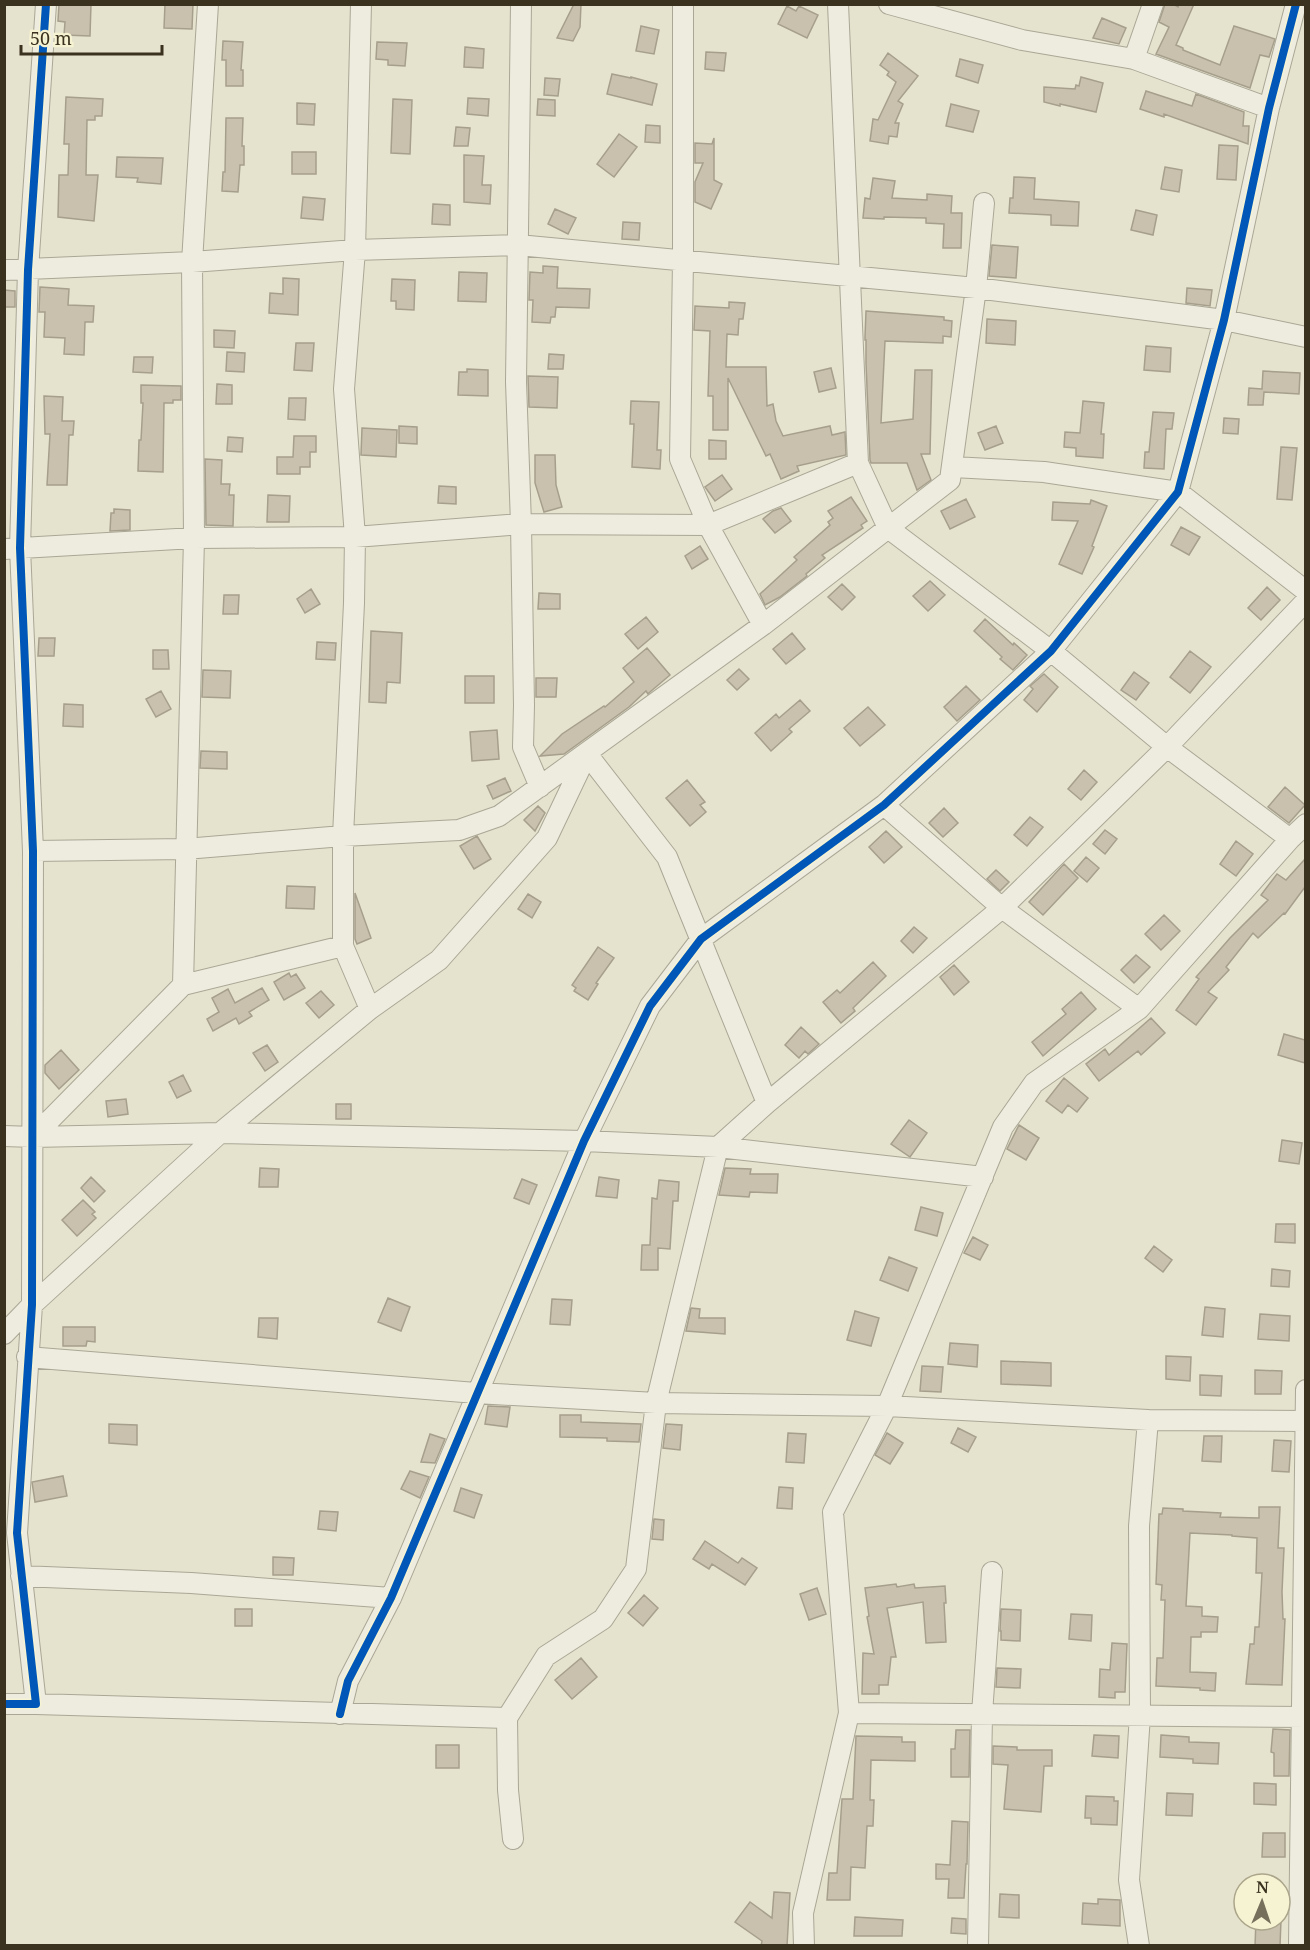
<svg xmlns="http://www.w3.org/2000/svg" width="1310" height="1950" font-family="'Noto Serif',serif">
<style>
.building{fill:#c9c1ae;stroke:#a69f8c;stroke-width:1.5}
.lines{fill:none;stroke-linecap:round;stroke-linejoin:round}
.street-casing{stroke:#aaa796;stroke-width:22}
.street{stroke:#eeecdf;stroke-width:20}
.cycleway-casing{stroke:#f6f3d3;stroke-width:11}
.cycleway{stroke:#0057b8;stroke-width:8}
</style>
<rect width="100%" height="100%" fill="#e5e3cd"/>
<path class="building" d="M59,4H91L90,36L64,35L65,22L58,21Z
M165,4H193L192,29L164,28Z
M574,4H581L580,27L573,41L557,38Z
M1165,4H1173L1178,7L1179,4H1194L1176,45L1183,48V50L1220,65L1234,26L1275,39L1269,57L1260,55L1250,88L1156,54L1169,27L1159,22Z
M787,6L796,11L799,6L818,15L807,38L778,24Z
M1102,18L1126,28L1119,44L1093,38Z
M641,26L659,30L654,54L636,51Z
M223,41L243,42L241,70H243V86H226V60H222Z
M377,42L407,43L405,66L388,65V60L376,59Z
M465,47L484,49L483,68L464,67Z
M706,52L726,53L724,71L705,69Z
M888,53L918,76L898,101L903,104L895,123H899L897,137L889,136L888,144L870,141L873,119L878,120L896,82L887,75L889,72L880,65Z
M960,59L983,65L978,83L956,76Z
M612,74L631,78V77L657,84L652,105L607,94Z
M1081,77L1103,83L1096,112L1060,104V106L1044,102V87L1075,89L1076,85L1079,86Z
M545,78L560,79L558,96L544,95Z
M1146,91L1192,106L1196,94L1244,112L1243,126H1249L1248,144L1164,114V117L1140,109Z
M66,97L103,99L102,116H95V120H87L86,175H98L94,221L58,217L59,175H68L69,144H64Z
M468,98L489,99L488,116L467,114Z
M393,99L412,100L410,154L391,153Z
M538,99L555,100V116L537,115Z
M297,103L315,104L314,125L297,124Z
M951,104L979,111L973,132L946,126Z
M226,118H243L242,146H244V165H240L238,192L222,191L223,172H225Z
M646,125L660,126V143L645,142Z
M456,127L470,128L468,146H454Z
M619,134L637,147L614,177L597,164Z
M714,138V180L722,184L711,209L695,202V182L703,163H695V143L712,144Z
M1219,145L1238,146L1236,180L1217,179Z
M292,152H316V174H292Z
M464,155L484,156L482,185H491L490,204L464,202Z
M117,157L163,158L161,184L137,182L138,178L116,177Z
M1165,167L1182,170L1179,192L1161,189Z
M1014,177L1035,178L1034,199L1079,202L1078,226L1051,225V215L1009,213L1010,198H1013Z
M873,178L895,181L892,198L927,200V194L952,196L951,213H962L961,248H943L944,224L926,223V218L884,217V219L863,218L865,198L870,199Z
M303,197L325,199L323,220L301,218Z
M433,204L450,205V225L432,224Z
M555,209L576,218L568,234L548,224Z
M1136,210L1157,215L1153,235L1131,230Z
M623,222L640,223L639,240L622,239Z
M992,245L1018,247L1016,278L989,276Z
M543,266L558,267L557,288L590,289L589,308L556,307L555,317H551L550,323L532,322L533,300H529L530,272L543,273Z
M459,272L487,273L486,302L458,301Z
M283,278L299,279L298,315L269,313L270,293L283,294Z
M392,279L415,280L414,310L396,309V301H391Z
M40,287L69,289L68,305L94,306L93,322H85L84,355L64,354L65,338L44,337L45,312H39Z
M1187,288L1212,290L1210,306L1186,303Z
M4,290L15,291V307H4Z
M729,302L745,303L743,319H739L738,335L727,334L726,367H766L767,406L773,404L776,421L783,436L830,426L832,435L845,432L846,455L797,466L799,471L781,479L770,454L766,456L728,378V430H713V396H708L710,331L694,330L695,306L729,308Z
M866,311L944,317V320L952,321L951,337L943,336V343L885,341L881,423L913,419L915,370H932L930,454H921L931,480L917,490L907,463H871L870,460L866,363V340H865V337Z
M987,319L1016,321L1015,345L986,343Z
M214,330L235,331L234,348L214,347Z
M296,343H314L312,371L294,370Z
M1146,346L1171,348L1170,372L1144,370Z
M227,352L245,353L244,372L226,371Z
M549,354L564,355L563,369H548Z
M134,357H153L152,373L133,372Z
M831,368L836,388L819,392L814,372Z
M467,369L488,370V396L458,395L459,372H467Z
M1263,371L1300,373L1299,394L1264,392L1263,405H1248L1249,388L1262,389Z
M528,376L558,377L557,408L529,407Z
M217,384L232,385V404H216Z
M141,385L181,386V400H173V403H164L163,472L138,471L139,440H141L143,403H141Z
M44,396L63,397L62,421H74L73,435H69L67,485H47L50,434H45Z
M289,398H306L305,420L288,419Z
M631,401L659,402L657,450H661L660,469L632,467L634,424H630Z
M1083,401L1104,403L1101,434H1104L1103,458L1076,456V448L1064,447L1065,432L1080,433Z
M1153,412L1174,413L1172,429H1166L1164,469L1144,468L1145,452H1149Z
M1224,418L1239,419L1238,434L1223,433Z
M399,426L417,427V444L399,443Z
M996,426L1003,443L985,450L978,433Z
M362,428L397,430L396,457L361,455Z
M294,436H316V452H310V467H300V474H277V457H293Z
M228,437L243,438L242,452L227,451Z
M709,440L726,441V459H709Z
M1281,447L1297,448L1292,500L1277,499Z
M535,455H555L556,485L562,507L544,512L535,483Z
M205,459L222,460L221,484H230L229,495H234L233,526L206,525Z
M722,475L732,489L715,501L705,487Z
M439,486L456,487V504L438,503Z
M268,495L290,496L289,522H267Z
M851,497L867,521L861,525L863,528L822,555L825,558L806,574L807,576L780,597L765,605L760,594L797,560L794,557L830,525L828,522L833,518L828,511Z
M966,499L975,517L950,529L941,511Z
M1091,500L1107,506L1092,546L1094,547L1082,574L1059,564L1078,521L1052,520L1053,502L1090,504Z
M781,508L791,521L775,533L763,519L773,511Z
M114,509L130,510V530L110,531L111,513H114Z
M1181,527L1200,537L1189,555L1171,545Z
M700,546L708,559L692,569L685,556Z
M930,581L945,595L928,611L913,596Z
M842,584L855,597L842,610L828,597Z
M1267,587L1280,600L1261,620L1248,608Z
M311,589L320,604L305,613L297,599Z
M539,593L560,594V609H538Z
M224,595H239L238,614H223Z
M646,617L658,632L638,649L625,634Z
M985,619L1013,645L1014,643L1027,655L1013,670L1000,659L1002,657L974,631Z
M371,631L402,633L400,683L387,682L386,703L369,702Z
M792,633L805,649L786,664L773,649Z
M39,638H55L54,656H38Z
M317,642L336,643L335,660L316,659Z
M647,648L670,675L650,692L648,694L646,691L629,707L564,754L540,756L562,734L604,706L605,707L634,682L623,668Z
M153,650H168L169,669H153Z
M1190,651L1211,667L1190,693L1170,677Z
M739,669L749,679L737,690L727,680Z
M203,670L231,671L230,698L202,697Z
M1134,672L1149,683L1136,700L1121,690Z
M1044,674L1058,687L1037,712L1024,700L1033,689L1030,686Z
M465,676H494V703H465Z
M536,678H557L556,697H536Z
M966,686L980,700L957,721L944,707Z
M161,691L171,709L156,717L146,699Z
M800,700L810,711L789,729L792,732L771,751L755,733L776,714L779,718Z
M64,704L83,705V727L63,726Z
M868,707L885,725L860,746L844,728Z
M497,730L499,759L472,761L470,732Z
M201,751L227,752V769L200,768Z
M1084,770L1097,782L1081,800L1068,789Z
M505,778L511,791L493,799L487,786Z
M687,780L705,802L700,805L706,812L690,826L666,798Z
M1285,787L1305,805L1289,823L1268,807Z
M538,806L545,813L535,831L524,820Z
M944,808L958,823L943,837L929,823Z
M1030,817L1043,827L1027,846L1014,835Z
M1105,830L1117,839L1105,854L1093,844Z
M886,831L902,847L884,863L869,847Z
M477,836L491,859L474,869L460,846Z
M1236,841L1253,854L1236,876L1220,864Z
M1086,857L1099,868L1087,882L1074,871Z
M1305,859V887L1285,914L1284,913L1258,938L1253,933L1226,967L1229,970L1208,992L1217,998L1196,1025L1176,1010L1199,979L1196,977L1230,938L1268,900L1261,895L1277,874L1286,880Z
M1064,864L1078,878L1043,915L1029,902Z
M996,870L1009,882L1000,891L987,879Z
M287,886L315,887L314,909L286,908Z
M355,893L371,938L357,944L355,939Z
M528,894L541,902L532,918L518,909Z
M1164,915L1180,931L1161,950L1145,934Z
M914,927L927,938L913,953L901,941Z
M598,947L614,958L596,983L598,984L588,1000L574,991L576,988L572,985Z
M1136,955L1150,967L1134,983L1121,970Z
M873,962L886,976L853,1008L855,1011L841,1023L823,1002L837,990L840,993Z
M954,965L969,982L954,995L940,977Z
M289,973L291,977L296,974L305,988L284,1000L274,982Z
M262,988L269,1000L249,1012L252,1016L239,1024L236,1018L213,1031L207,1019L219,1012L212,998L228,989L235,1003Z
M321,991L334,1005L319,1018L306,1003Z
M1081,992L1096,1009L1043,1056L1032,1042L1066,1014L1062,1009Z
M1151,1018L1165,1033L1141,1055L1138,1051L1099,1081L1086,1064L1105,1049L1109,1055Z
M801,1027L819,1044L808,1054L805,1051L799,1058L785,1045Z
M1284,1034L1305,1040V1063L1278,1055Z
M267,1045L278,1062L265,1071L253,1053Z
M61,1050L79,1070L59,1089L45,1073V1065Z
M183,1075L191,1091L177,1098L169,1082Z
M1064,1078L1088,1098L1077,1112L1068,1105L1062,1113L1046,1101Z
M126,1099L128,1114L108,1117L106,1101Z
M336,1104H351V1119H336Z
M909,1120L927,1133L910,1157L891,1144Z
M1019,1125L1039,1138L1026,1160L1007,1149Z
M1282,1140L1302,1143L1299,1164L1279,1161Z
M260,1168L279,1169L278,1187H259Z
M725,1168L751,1169L750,1174H778L777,1193L750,1192L749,1197L719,1195Z
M91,1177L105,1191L94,1202L81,1188Z
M599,1177L619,1180L617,1198L596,1196Z
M522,1179L537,1185L529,1204L514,1198Z
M659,1180L679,1182L678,1201H673L670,1249L658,1248V1270H641L642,1245H650L652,1198L657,1199Z
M83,1200L95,1212L92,1214L96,1218L77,1236L62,1220Z
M921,1207L943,1213L937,1236L915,1230Z
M1276,1224H1295V1243L1275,1242Z
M973,1237L988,1245L980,1260L964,1253Z
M1154,1246L1172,1260L1163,1272L1145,1258Z
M889,1257L917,1268L908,1291L880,1280Z
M1272,1269L1290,1271L1289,1287L1271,1286Z
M388,1298L410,1307L401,1331L378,1322Z
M552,1299L572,1300L570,1325L550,1324Z
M1205,1307L1225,1309L1223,1337L1202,1335Z
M691,1308L700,1309L699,1318H725V1334L686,1331Z
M855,1311L879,1318L871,1346L847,1340Z
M1260,1314L1290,1316L1289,1341L1258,1339Z
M259,1318H278L277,1339L258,1337Z
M63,1327H95V1342L87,1341L86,1346H63Z
M950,1343L978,1345L977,1367L948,1364Z
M1166,1356L1191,1357L1190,1381L1166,1379Z
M1001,1361L1051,1363V1386L1001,1384Z
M922,1366L943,1367L941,1392L920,1391Z
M1255,1370L1282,1371L1281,1394H1255Z
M1200,1375L1222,1376L1221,1396L1200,1395Z
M488,1406L510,1407L507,1427L485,1424Z
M560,1415H581V1422L641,1424L639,1442L607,1441V1438L560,1437Z
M109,1424L137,1425V1445L109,1443Z
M666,1424L682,1425L680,1450L663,1448Z
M958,1428L976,1437L968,1452L951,1443Z
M788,1433L806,1434L804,1463L786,1462Z
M887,1433L903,1443L890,1464L875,1455Z
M430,1434L445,1439L435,1463L421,1462Z
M1204,1436H1222L1221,1462L1202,1461Z
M1274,1440L1291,1441L1289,1472L1272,1471Z
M410,1471L429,1477L420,1498L401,1489Z
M63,1476L67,1496L35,1502L32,1482Z
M779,1487L793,1488L792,1509L777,1508Z
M461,1488L482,1495L474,1518L454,1511Z
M1259,1507H1280L1278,1548H1284L1282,1592L1283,1619H1285L1282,1685L1246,1684L1250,1644H1254L1255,1627H1259L1262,1573H1256L1257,1538L1232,1536V1535L1190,1533L1186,1606L1202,1607V1616L1218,1617L1217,1632H1201V1637H1191L1190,1672L1216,1673L1215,1691L1200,1690V1688L1156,1686L1157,1658H1163L1165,1600H1161L1162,1585L1156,1584L1159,1514H1162L1163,1508L1183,1509V1511L1221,1513L1220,1517L1259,1518Z
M320,1511L338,1512L336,1531L318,1529Z
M654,1519L664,1520L663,1540L652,1539Z
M705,1541L738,1563L742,1558L757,1568L745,1585L712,1564L709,1569L693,1559Z
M273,1557L294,1558L293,1575H273Z
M896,1584L897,1587L914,1584L915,1588L945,1586L946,1603H944L946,1642L926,1643L923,1602L887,1608L896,1657H891L888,1685H879V1694H862L863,1653L874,1654L867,1617L869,1616L865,1588Z
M817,1588L826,1614L809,1620L800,1594Z
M644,1595L658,1608L643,1626L628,1613Z
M235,1609H252V1626H235Z
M1001,1609L1021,1610L1020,1641L1001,1640V1631H1000Z
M1071,1614L1092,1615L1091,1641L1069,1639Z
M1112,1643L1127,1644L1125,1692H1115V1698L1099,1697L1100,1669L1110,1670Z
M581,1658L597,1677L572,1699L555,1680Z
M997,1668L1021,1669L1020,1688L996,1687Z
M1273,1729L1290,1730L1289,1776H1274V1753L1271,1752Z
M956,1730H970L969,1777H951V1749H955Z
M1094,1735L1119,1736L1118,1758L1092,1756Z
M1161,1735L1189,1737V1742L1219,1743L1218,1764L1193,1763V1759L1160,1757Z
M856,1736L902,1737V1742H915V1761L871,1760L870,1800H874L873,1826H867L865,1868L851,1867L850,1900H827L829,1873H837L842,1799H853Z
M436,1745H459V1768H436Z
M993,1746L1017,1747V1750H1052V1766H1044L1041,1812L1004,1809L1008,1765L993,1764Z
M1254,1783L1276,1784V1805L1254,1804Z
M1167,1793L1193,1794L1192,1816L1166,1815Z
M1086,1796L1114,1797V1801H1118L1117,1825L1091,1824V1818H1085Z
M952,1821L968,1822L967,1864H966L964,1898H948L949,1879H936V1864L950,1865Z
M1263,1833H1285V1857H1262Z
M774,1892L790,1893L787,1946H761L762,1941L735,1922L750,1902L772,1918Z
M1000,1894L1019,1895V1918L999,1917Z
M1098,1899L1120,1900V1926L1082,1924L1083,1903L1098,1904Z
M855,1917L903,1920L902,1936H854Z
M952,1918L966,1919V1934L951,1933Z
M1256,1920H1281L1280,1946H1255Z"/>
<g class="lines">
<defs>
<path id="street" d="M361,4L355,250L344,389L355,537L354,603L343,836V946L370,1009
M521,4L516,382L521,524L524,705L523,747L540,787
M683,4V260L680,459L708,525L763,625
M838,4L858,463L888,528L1051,651L1167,747L1290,839
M889,4L1022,40L1134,59L1269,108
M1134,59L1153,4
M4,270L192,262L355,250L518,245L976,288L1224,320L1306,337
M953,467L1044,472L1178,492L1306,591
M4,549L194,538L355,537L521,524L708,525L858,463
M884,805L1002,908L1139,1009
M33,851L185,849L343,836L459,830L499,816L763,625L950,480L976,288L984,203
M183,985L194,538L192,262L208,4
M4,1136L33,1137L183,985L343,946
M33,1137L220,1133L584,1141L718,1147L983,1177
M4,1334L32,1305L220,1133L370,1009L439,960L547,838L587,754L667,857L767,1103
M27,1357L476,1393L656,1403L887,1406L1148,1420L1306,1421
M21,1576L191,1583L391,1598
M4,1704H36L17,1533L32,1305L33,851L20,548L28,270L46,4
M36,1704L507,1718
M849,1713L1306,1717
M340,1714L348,1681L391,1598L584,1141L650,1006L701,939L884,805L1051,651L1178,492L1224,320L1269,108L1296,4
M513,1839L508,1790L507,1718L546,1656L603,1619L636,1569L656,1403L718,1147L767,1103L1002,908L1167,747L1306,601
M804,1946L803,1913L849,1713L833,1512L887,1406L1003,1127L1034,1083L1139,1009L1290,839L1306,824
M978,1946L982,1714L992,1572
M1139,1946L1129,1880L1140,1715L1139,1526L1148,1420
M1299,1946L1306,1390"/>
</defs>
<use href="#street" class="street-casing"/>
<use href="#street" class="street"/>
<defs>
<path id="cycleway" d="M4,1704H36L17,1533L32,1305L33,851L20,548L28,270L46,4
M340,1714L348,1681L391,1598L584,1141L650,1006L701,939L884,805L1051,651L1178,492L1224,320L1269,108L1296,4"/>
</defs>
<use href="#cycleway" class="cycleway-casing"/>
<use href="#cycleway" class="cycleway"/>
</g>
<rect width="1310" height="1950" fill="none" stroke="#3a311e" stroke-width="12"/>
<g transform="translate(1262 1902) rotate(2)"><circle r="28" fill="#f6f3d3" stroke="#aba58b" stroke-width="1.5"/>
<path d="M0-4.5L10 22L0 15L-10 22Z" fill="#766f5b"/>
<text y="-9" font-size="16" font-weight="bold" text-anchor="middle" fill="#3a311e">N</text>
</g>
<path d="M21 45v9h141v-9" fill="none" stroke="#3a311e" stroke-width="3"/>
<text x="30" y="45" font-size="18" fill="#3a311e" stroke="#f6f3d3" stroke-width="4.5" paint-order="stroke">50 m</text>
</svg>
